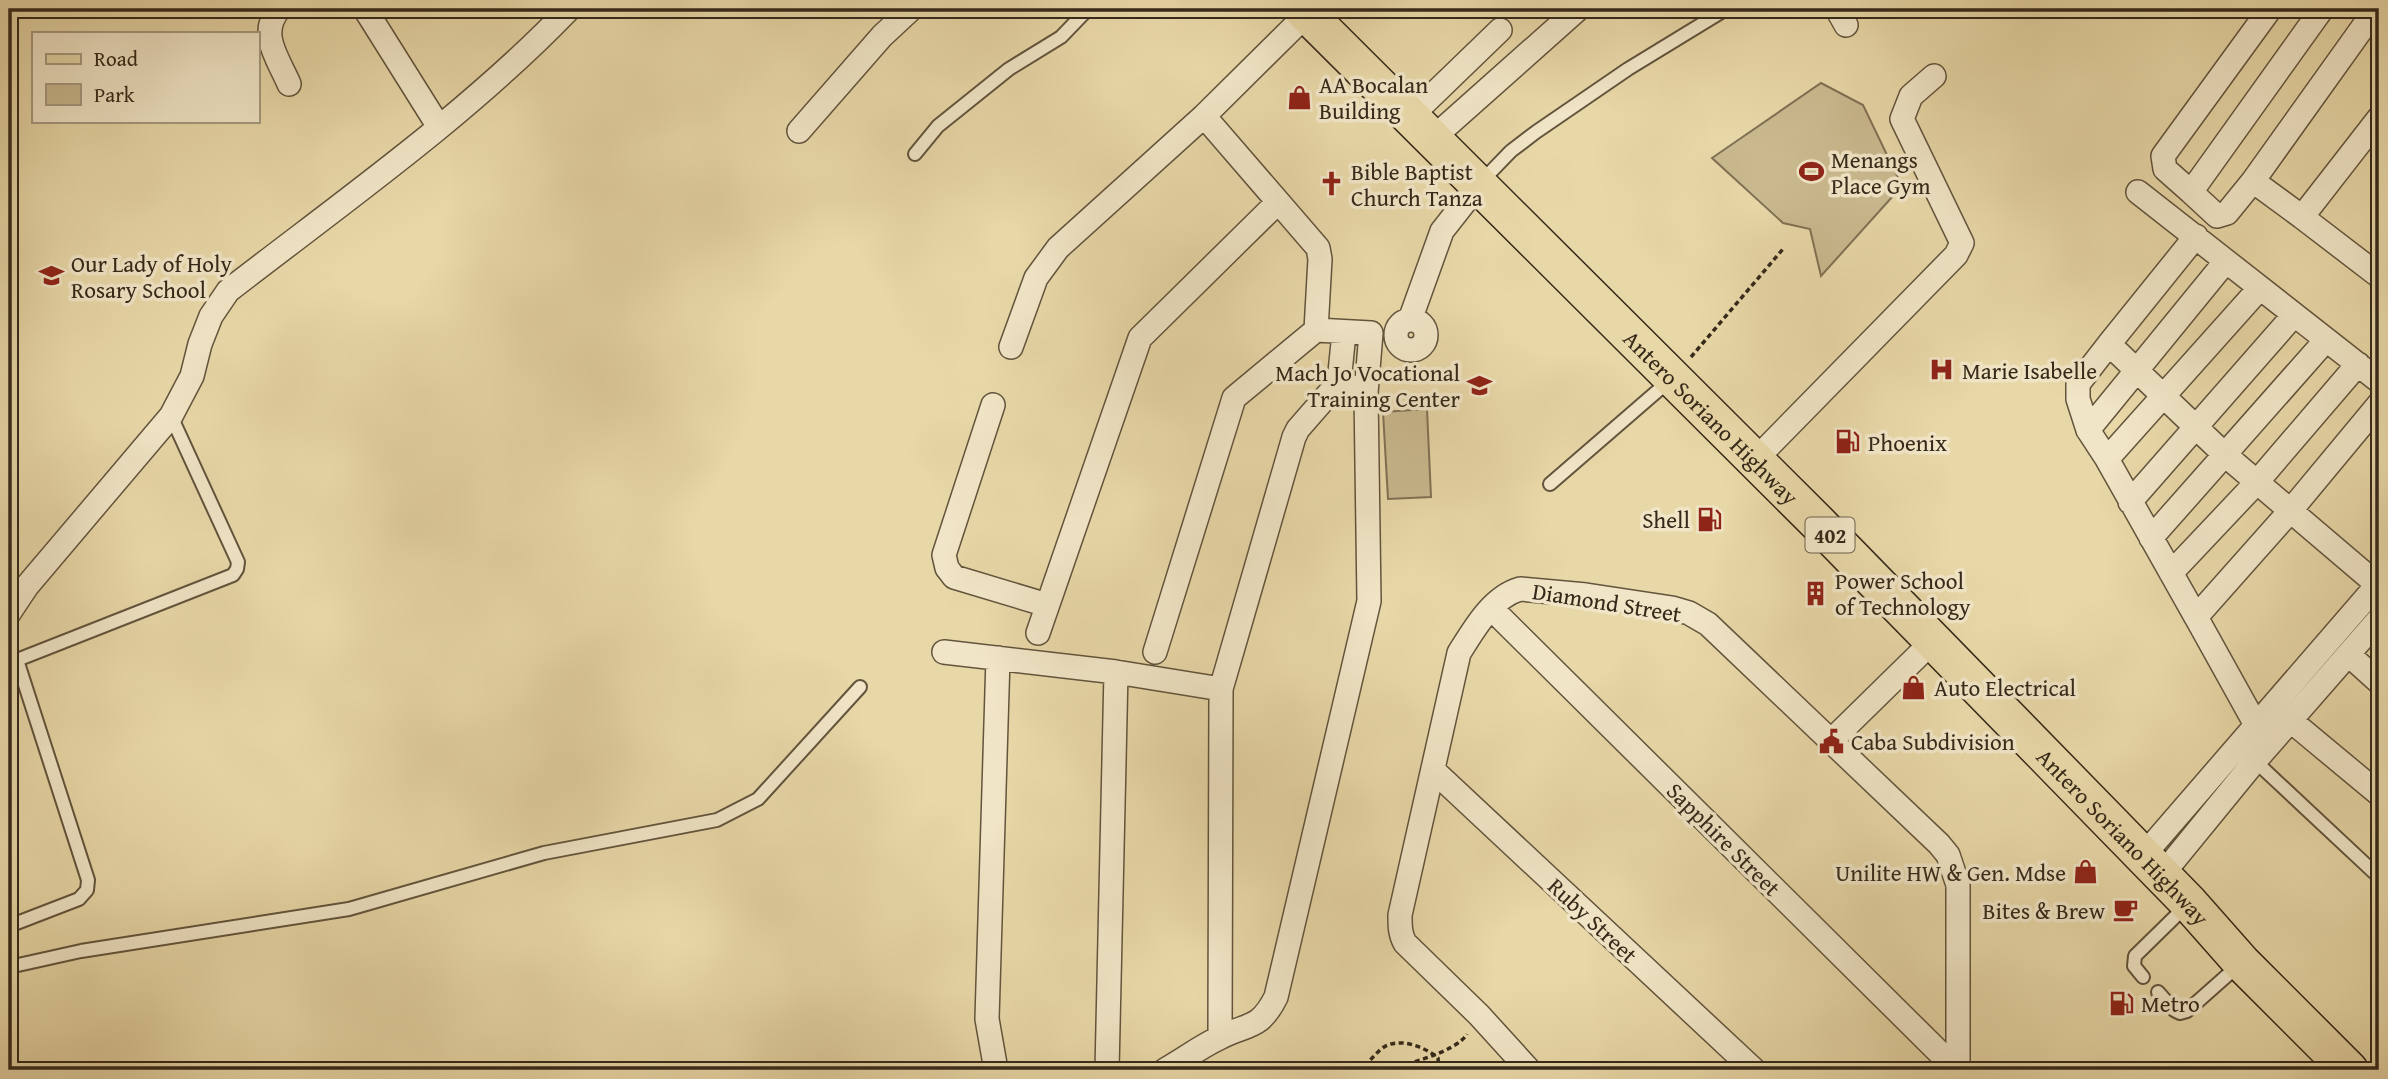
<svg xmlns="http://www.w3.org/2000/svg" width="2388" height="1079" font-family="'Gentium Book Plus',serif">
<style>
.green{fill:#cab98f;stroke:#807154;stroke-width:2}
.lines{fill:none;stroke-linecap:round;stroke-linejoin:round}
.lane-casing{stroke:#62543d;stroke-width:16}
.street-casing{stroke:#62543d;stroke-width:26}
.primary-casing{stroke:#35291a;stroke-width:40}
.path{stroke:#35291a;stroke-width:3.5;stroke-dasharray:5 3.5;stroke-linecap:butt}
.lane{stroke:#f0e5c6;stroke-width:12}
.street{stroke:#f0e5c6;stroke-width:23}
.primary{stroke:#e8d7a7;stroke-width:37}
.labels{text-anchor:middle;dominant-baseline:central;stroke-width:7;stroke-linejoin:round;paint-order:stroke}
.shield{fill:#f0e5c6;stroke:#6d614e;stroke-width:2}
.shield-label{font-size:21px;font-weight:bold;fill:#35291a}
.poi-label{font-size:23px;fill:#35291a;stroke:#f0e5c6;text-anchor:start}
.street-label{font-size:23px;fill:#35291a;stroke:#f0e5c6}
</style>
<rect width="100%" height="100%" fill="#e8d7a7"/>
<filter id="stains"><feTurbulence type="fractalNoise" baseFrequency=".00286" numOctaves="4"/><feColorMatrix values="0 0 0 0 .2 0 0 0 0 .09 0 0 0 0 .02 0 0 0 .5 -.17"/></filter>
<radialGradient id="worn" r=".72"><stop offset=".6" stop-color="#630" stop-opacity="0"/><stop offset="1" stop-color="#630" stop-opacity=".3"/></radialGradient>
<path class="green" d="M1821,83L1863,105L1902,186L1821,276L1810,229L1783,223L1712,158Z
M1427,409L1431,497L1388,499L1383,412Z"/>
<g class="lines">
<defs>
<path id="lane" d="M915,154L938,126L1009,69L1061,37L1088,9
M1481,182L1511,151L1536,132L1628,69L1723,11
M1550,484L1669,381
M2255,761L2379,877
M9,926L79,899L87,890L88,880L17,660L233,575L237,569L238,562L171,416
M9,967L81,951L349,909L544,853L717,820L758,799L860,687
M2143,977L2134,966L2135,956L2186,906
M2158,992L2174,1010L2180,1013L2187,1011L2240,964"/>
<path id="street" d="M279,9C258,34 278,58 289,84
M365,9L439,127
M1837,9L1846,25
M2322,9L2191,192L2217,216L2227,213L2253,181L2376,9
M1411,116L1500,30
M2379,118L2302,217L2379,276
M799,131L882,36L911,9
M1433,138L1578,9
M2253,181L2302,217
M2138,192L2379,381
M2191,192L2165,169L2163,156L2270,9
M1410,320L1442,231L1479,184
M1396 335a15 15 0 1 1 30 0a15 15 0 1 1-30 0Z
M1344,333L1339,382L1352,387
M2109,344L2196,236
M1011,347L1036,278L1058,248L1204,116L1307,14
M993,405L944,555L947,568L954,577L1047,605
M2088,430L2226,261
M2107,459L2259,289
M1754,461L1956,255L1962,243L1902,119L1911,96L1934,76
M2130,502L2293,316
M2151,538L2326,340
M2171,573L2257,482L2358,364
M1491,608L1957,1070
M9,613L27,586L171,416L192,376L200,344L211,316L228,291C344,201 467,115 569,9
M2196,617L2107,459L2088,430L2078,399V384L2109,344L2224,454L2379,586
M1038,633L1140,338L1278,202
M944,652L1116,672L1221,689
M1155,652L1234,398L1316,330
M2349,655L2379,682
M2290,720L2379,794
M2256,725L2196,617L2291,510L2379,404
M1830,742L1933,641
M1433,770L1754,1070
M2142,857L2379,583
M2161,876L2255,761L2379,619
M1220,1037L1221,689L1294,437L1298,429L1339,382
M996,1070L987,1019L998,658
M1107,1070L1116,672
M1165,1070C1183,1060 1200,1047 1219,1038C1247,1023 1259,1031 1276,997L1369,601L1366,393L1371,333L1316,330L1320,259L1318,248L1204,116
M1529,1070L1479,1015L1405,943C1400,934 1400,926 1400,915L1459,653C1474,629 1492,597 1520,589L1586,595L1672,608L1689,613L1708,624L1939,844L1948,855L1958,885V1070"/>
<g id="primary">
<path id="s1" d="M1302,9L1819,524L2189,903L2242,963L2349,1070"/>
</g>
</defs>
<use href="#lane" class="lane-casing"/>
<use href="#street" class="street-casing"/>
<use href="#primary" class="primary-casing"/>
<path class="path" d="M1691,357L1783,249
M1357,1070C1368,1065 1374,1054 1384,1047C1400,1037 1425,1047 1438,1058L1439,1070
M1382,1070C1402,1066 1457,1052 1467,1034"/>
<use href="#lane" class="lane"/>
<use href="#street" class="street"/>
<use href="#primary" class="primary"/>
</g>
<defs>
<symbol id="shop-bare" viewBox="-9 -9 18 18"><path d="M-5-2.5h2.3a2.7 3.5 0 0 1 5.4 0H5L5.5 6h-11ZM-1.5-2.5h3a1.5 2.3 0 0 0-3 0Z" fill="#8f2418" stroke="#f0e5c6" stroke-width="2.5" paint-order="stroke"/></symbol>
<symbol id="stadium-bare" viewBox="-9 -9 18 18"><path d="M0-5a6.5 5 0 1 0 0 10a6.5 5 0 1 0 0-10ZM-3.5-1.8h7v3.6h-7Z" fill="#8f2418" stroke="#f0e5c6" stroke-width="2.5" paint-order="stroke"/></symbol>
<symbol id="church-bare" viewBox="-9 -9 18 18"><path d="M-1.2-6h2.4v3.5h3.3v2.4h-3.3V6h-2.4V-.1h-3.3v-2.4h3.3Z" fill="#8f2418" stroke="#f0e5c6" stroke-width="2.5" paint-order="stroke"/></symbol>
<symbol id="school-bare" viewBox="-9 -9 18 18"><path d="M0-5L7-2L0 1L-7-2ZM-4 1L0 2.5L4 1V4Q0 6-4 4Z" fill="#8f2418" stroke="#f0e5c6" stroke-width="2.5" paint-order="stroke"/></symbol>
<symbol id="hospital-bare" viewBox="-9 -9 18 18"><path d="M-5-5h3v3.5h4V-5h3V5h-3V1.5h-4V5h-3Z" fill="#8f2418" stroke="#f0e5c6" stroke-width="2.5" paint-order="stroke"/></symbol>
<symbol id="fuel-bare" viewBox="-9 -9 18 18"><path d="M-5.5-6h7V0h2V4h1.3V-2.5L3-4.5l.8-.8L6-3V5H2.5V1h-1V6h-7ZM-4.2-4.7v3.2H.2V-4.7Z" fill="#8f2418" stroke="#f0e5c6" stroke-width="2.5" paint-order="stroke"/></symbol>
<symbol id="building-bare" viewBox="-9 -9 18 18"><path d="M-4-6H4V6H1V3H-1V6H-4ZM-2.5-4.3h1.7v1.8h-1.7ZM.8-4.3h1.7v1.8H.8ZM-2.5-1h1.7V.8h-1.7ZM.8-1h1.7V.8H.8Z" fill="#8f2418" stroke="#f0e5c6" stroke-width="2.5" paint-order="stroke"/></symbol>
<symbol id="civic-bare" viewBox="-9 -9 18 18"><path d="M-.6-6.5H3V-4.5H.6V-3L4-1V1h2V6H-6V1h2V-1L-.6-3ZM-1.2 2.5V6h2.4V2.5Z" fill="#8f2418" stroke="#f0e5c6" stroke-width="2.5" paint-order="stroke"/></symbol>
<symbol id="cafe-bare" viewBox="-9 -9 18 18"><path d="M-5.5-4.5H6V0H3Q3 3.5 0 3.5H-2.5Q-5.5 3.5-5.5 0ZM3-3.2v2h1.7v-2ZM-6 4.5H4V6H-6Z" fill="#8f2418" stroke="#f0e5c6" stroke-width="2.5" paint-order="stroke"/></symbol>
</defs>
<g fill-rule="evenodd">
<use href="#shop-bare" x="1282" y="80" width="35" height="35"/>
<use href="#stadium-bare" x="1794" y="154" width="35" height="35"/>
<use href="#church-bare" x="1314" y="166" width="35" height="35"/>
<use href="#school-bare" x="34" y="258" width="35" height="35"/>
<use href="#hospital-bare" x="1924" y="352" width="35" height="35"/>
<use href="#school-bare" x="1462" y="368" width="35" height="35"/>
<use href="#fuel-bare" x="1830" y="424" width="35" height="35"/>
<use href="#fuel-bare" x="1692" y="502" width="35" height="35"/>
<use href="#building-bare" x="1798" y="576" width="35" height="35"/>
<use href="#shop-bare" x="1896" y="670" width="35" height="35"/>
<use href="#civic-bare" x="1814" y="724" width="35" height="35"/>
<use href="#shop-bare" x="2068" y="854" width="35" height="35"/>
<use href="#cafe-bare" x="2108" y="892" width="35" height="35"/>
<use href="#fuel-bare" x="2104" y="986" width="35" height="35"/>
</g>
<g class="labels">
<rect class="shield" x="1805.5" y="517.5" width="49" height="35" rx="5"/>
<g class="shield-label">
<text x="1830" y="535">402</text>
</g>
<g class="poi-label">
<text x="1319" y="84">AA Bocalan<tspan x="1319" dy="26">Building</tspan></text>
<text x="1831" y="159">Menangs<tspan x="1831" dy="26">Place Gym</tspan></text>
<text x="1351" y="171">Bible Baptist<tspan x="1351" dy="26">Church Tanza</tspan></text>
<text x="71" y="263">Our Lady of Holy<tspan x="71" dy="26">Rosary School</tspan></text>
<text x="1962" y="370">Marie Isabelle</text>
<text x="1460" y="372" text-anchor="end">Mach Jo Vocational<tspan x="1460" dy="26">Training Center</tspan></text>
<text x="1868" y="442">Phoenix</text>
<text x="1690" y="519" text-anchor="end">Shell</text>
<text x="1835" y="580">Power School<tspan x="1835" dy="26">of Technology</tspan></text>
<text x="1934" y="687">Auto Electrical</text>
<text x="1851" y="741">Caba Subdivision</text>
<text x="2066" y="872" text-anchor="end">Unilite HW &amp; Gen. Mdse</text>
<text x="2105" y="910" text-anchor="end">Bites &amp; Brew</text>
<text x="2141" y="1003">Metro</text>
</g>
<g class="street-label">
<text stroke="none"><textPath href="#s1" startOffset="578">Antero Soriano Highway</textPath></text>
<text transform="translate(1607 602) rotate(9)">Diamond Street</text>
<text stroke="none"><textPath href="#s1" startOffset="1166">Antero Soriano Highway</textPath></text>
<text transform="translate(1724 839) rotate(45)">Sapphire Street</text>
<text transform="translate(1593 920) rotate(43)">Ruby Street</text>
</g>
</g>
<rect width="2388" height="1079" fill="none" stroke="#e8d7a7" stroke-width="35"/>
<rect x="10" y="10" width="2367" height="1058" fill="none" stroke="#35291a" stroke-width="3.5"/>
<rect x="18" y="18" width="2353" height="1044" fill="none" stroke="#35291a" stroke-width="2"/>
<rect x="32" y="32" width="228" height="91" fill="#f0e5c6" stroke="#a59a81" stroke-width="2"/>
<rect x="46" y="54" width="35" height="10" fill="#e8d7a7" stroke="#a59a81" stroke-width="2"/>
<text x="94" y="66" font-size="21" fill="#35291a">Road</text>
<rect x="46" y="84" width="35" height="21" fill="#cab98f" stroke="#a59a81" stroke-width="2"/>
<text x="94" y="102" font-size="21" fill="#35291a">Park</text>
<rect width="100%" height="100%" filter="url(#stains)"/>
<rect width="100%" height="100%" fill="url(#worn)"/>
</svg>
